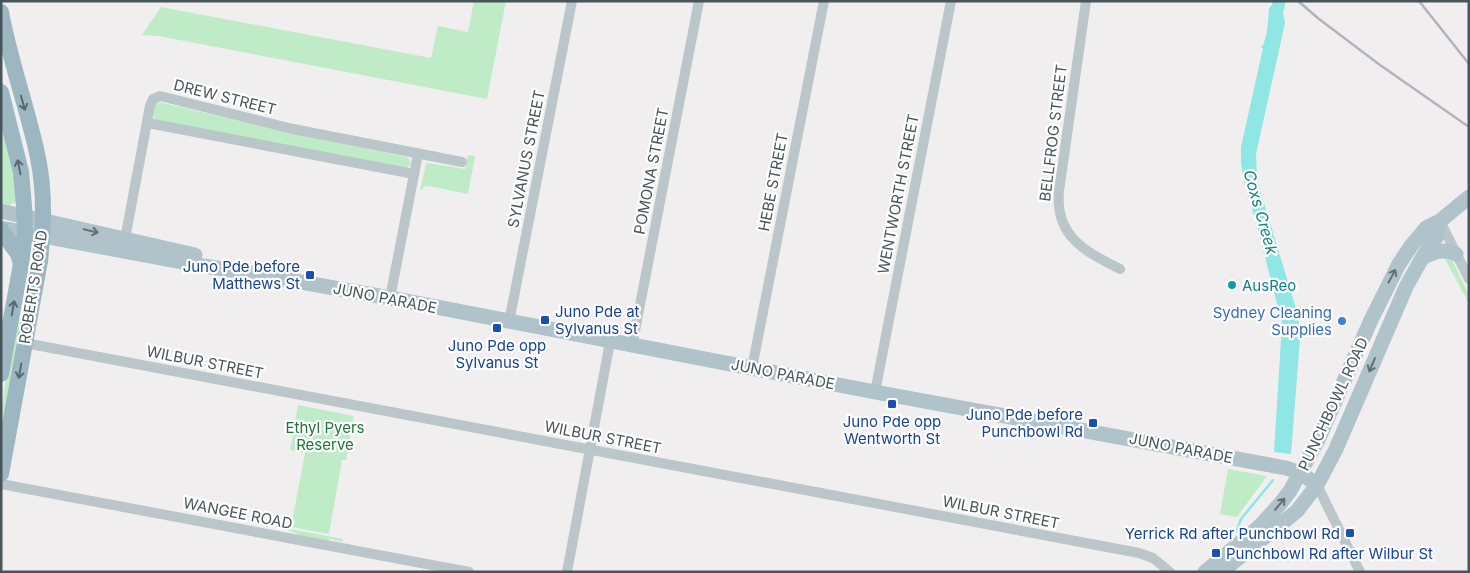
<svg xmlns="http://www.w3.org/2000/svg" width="1470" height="573" font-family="Inter,sans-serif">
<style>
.green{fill:#bfecc7}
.water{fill:#8fe6e5}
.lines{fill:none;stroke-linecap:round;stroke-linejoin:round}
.stream{stroke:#8fe6e5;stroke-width:2.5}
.minor{stroke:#bbc6ca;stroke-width:10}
.primary{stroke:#b0c3cb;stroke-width:15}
.trunk{stroke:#9cb7c2;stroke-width:16}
.rail{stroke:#b1b5b8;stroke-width:2.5}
.oneway{stroke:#59696f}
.oneway2{stroke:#627076}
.transit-dot{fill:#1a4fb4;stroke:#fff;stroke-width:2}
.culture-dot{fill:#0f9aa8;stroke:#fff;stroke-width:2}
.shop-dot{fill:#3f7fe0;stroke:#fff;stroke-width:2}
.labels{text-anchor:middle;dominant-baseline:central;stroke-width:4.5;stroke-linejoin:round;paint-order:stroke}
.street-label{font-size:15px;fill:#48555a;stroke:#fff}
.transit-label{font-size:15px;fill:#164399;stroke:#fff;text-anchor:end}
.culture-label{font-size:15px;fill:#0d838f;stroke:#fff;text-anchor:start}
.shop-label{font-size:15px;fill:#366cbe;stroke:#fff;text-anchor:end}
.park-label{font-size:15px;fill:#1d7737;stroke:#fff}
.water-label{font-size:16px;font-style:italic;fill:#158383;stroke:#fff}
</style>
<rect width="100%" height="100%" fill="#f1eeef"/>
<path class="green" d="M474,1H506L487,99L159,36L142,35L161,7L431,58L438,26L468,32Z
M159,102L295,134L407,157L410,160L411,164L407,168L155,120C152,114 153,106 159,102Z
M1,120L14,172L16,202L9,205L1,203Z
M468,155L475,156L468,194L429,186L424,187L420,191L426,164L428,163L465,169Z
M1443,255L1451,258L1469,295V304Z
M21,317H23L1,435C1,398 9,352 21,317Z
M298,405L354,416L346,460H342L329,534L291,527L305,453L290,450Z
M1228,469L1267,476L1237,517L1220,514Z
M285,528L343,539L342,542L330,539L327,541L299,536L296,533L286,530Z"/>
<path class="water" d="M1273,1H1286L1283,13L1285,23L1256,154L1257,180L1298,315L1300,339L1291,454L1274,452L1282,324L1259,233L1244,182L1241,163V147L1263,48H1261C1268,38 1268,20 1269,8L1272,5Z"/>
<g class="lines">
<path class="stream" d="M1236,532L1241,519L1273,480"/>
<path class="minor" d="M1086,1L1059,191C1055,236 1084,251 1120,269
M148,123L414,174
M1440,221L1469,279
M125,239L150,106L153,99L160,96L293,129L462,162
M390,298L418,154
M509,322L572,1
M25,343L1139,553L1153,558L1170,572
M632,346L699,1
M752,368L824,1
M875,392L951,1
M1,484L469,572
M1317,485L1360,572
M567,572L610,342"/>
<path class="primary" d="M1,211L195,255
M1,228L203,266L245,272L390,298L875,392L1286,468L1301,473L1317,485
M1422,258C1434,252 1443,248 1456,254
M1205,572L1259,527L1280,504L1290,491L1318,440L1371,320L1399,264L1411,246L1426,228L1440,221L1469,197
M1221,572L1297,511L1317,485L1336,449L1406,287L1422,258L1437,236L1440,221"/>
<path class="trunk" d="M1,12C10,62 28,109 38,158C45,192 44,227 40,261L1,474
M1,92L21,172L24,206L25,233L21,264L1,374
M1,230L18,254L21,264"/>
<path class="rail" d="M1298,1L1319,19L1380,65L1469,127
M1419,1L1469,64"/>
</g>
<defs><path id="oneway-shaft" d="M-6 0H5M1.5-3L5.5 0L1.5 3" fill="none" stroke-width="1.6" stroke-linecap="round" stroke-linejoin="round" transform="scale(1.25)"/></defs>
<g class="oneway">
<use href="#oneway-shaft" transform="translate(23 103) rotate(74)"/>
<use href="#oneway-shaft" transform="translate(19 167) rotate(-101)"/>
<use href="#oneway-shaft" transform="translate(13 308) rotate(-80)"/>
<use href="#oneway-shaft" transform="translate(20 371) rotate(100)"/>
</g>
<g class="oneway2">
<use href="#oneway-shaft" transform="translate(91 231) rotate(13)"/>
<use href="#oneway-shaft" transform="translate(1392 276) rotate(-62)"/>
<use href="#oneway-shaft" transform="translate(1372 365) rotate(113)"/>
<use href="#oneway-shaft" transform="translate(1280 504) rotate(-50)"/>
</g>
<g class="transit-dot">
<rect x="305" y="270" width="10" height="10" rx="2.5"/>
<rect x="540" y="315" width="10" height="10" rx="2.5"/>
<rect x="492" y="323" width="10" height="10" rx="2.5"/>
<rect x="887" y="399" width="10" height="10" rx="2.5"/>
<rect x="1088" y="418" width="10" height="10" rx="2.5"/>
<rect x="1345" y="528" width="10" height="10" rx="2.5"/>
<rect x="1211" y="548" width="10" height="10" rx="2.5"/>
</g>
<circle class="culture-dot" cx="1232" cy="285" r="5"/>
<circle class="shop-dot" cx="1342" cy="321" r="5"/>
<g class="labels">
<g class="street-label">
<text transform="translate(225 97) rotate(14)">DREW STREET</text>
<text transform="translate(1053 133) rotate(-83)">BELLFROG STREET</text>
<text transform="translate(526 159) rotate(-79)">SYLVANUS STREET</text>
<text transform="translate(651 171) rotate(-79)">POMONA STREET</text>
<text transform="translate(773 182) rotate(-79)">HEBE STREET</text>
<text transform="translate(898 194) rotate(-79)">WENTWORTH STREET</text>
<text transform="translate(33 287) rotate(-81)">ROBERTS ROAD</text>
<text transform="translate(385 298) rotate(11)">JUNO PARADE</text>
<text transform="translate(205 362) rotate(11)">WILBUR STREET</text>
<text transform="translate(783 374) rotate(11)">JUNO PARADE</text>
<text transform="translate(1333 404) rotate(-65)">PUNCHBOWL ROAD</text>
<text transform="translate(603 437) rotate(11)">WILBUR STREET</text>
<text transform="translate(1181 448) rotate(11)">JUNO PARADE</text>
<text transform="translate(1001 512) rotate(11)">WILBUR STREET</text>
<text transform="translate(238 513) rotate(11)">WANGEE ROAD</text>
</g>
<g class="transit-label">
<text x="300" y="266">Juno Pde before<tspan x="300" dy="17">Matthews St</tspan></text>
<text x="555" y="311" text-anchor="start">Juno Pde at<tspan x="555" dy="17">Sylvanus St</tspan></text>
<text x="497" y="345" text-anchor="middle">Juno Pde opp<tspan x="497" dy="17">Sylvanus St</tspan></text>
<text x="1083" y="414">Juno Pde before<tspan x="1083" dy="17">Punchbowl Rd</tspan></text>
<text x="892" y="421" text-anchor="middle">Juno Pde opp<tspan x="892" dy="17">Wentworth St</tspan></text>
<text x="1340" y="533">Yerrick Rd after Punchbowl Rd</text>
<text x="1226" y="553" text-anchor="start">Punchbowl Rd after Wilbur St</text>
</g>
<g class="culture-label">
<text x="1242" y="285">AusReo</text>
</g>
<g class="shop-label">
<text x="1332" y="312">Sydney Cleaning<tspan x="1332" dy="17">Supplies</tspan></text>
</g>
<g class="park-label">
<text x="325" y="427">Ethyl Pyers<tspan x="325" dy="17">Reserve</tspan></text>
</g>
<g class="water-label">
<text transform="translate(1261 212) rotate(74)">Coxs Creek</text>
</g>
</g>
<rect width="1470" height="573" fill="none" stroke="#48555a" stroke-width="5"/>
</svg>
